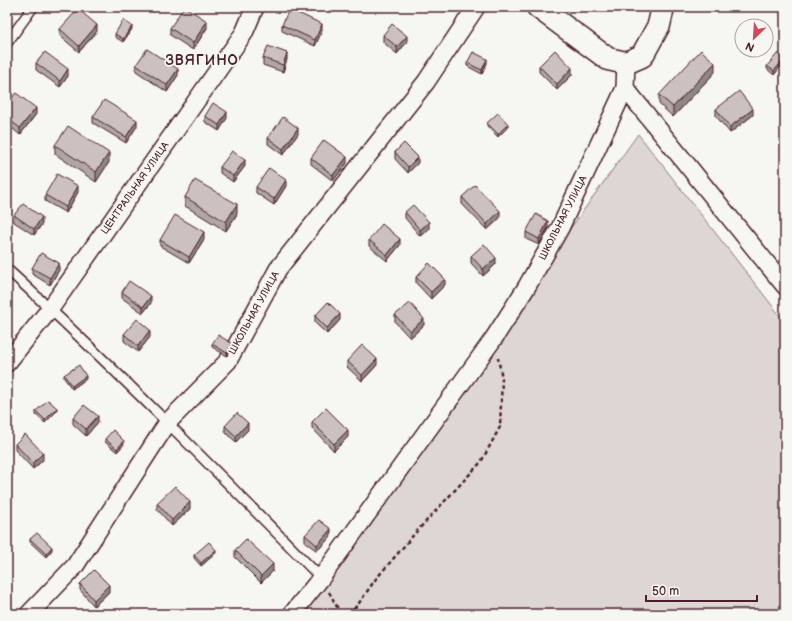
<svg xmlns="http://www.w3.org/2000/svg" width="792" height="621" font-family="'Balsamiq Sans',sans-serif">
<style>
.green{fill:#ddd6d5;stroke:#947a80}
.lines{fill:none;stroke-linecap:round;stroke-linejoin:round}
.lane-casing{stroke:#4a1f2b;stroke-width:12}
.street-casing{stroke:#4a1f2b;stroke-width:20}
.secondary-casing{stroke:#4a1f2b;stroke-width:25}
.path{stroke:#4a1f2b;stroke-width:2.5;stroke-dasharray:4 3;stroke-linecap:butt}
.lane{stroke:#f6f6f2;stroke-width:9}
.street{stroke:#f6f6f2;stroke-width:17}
.secondary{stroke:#f6f6f2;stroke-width:22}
.wall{fill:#afa6a5;stroke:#4a1f2b}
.shaded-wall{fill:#8f8786;stroke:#4a1f2b}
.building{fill:#ccc1c0;stroke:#4a1f2b}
.labels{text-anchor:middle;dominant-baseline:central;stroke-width:3.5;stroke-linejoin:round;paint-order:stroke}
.street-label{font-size:10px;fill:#4a1f2b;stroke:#f6f6f2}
.district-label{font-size:14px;font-weight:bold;letter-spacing:1px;fill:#4a1f2b;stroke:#f6f6f2}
</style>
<rect width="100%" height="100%" fill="#f6f6f2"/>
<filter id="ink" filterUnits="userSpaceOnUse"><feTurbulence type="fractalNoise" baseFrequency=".025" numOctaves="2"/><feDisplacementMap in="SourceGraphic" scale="8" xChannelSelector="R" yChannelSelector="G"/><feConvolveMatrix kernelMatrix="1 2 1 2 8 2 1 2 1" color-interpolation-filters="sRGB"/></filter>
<g filter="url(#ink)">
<path class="green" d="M638,134L785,322V614H293L321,578Z"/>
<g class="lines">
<defs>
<path id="lane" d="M7,43L33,7
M7,269C115,368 218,473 321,578"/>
<path id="street" d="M625,88L785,286
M7,363L50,309L244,33L255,7
M29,614L75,566L168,422L228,361L278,269L426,82L476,7
M292,614L321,578L494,338L526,288L560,228L625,88L626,63"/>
<path id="secondary" d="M538,7L608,59L626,63L642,56L659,25L663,7"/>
</defs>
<use href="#lane" class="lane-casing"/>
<use href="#street" class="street-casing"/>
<use href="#secondary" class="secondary-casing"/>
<path class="path" d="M329,592L341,614
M341,614L353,610L359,603L375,580L417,531L481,462L500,427L502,378L498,358"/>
<use href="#lane" class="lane"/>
<use href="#street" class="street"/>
<use href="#secondary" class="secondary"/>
</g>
<path class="wall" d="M147,7H157L154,12Z
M282,25L322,31L315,46L282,31Z
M170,28H207L193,50L170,35Z
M60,29L97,31L79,52L60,36Z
M132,29L123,42L115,37V34Z
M383,35L407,42L397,54L383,42Z
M263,58L287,59L283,72L263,65Z
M784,62L774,75L767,69V66Z
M36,63L68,76L60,87L36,70Z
M467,63H487L482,74L467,66Z
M136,65L178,75L167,92L136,71Z
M539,66L572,75L557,90L539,72Z
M715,72L673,117L659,104V95Z
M7,104L36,114L20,135L7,124Z
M716,109L753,115L730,133L716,116Z
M205,116L227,118L219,131L205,122Z
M93,117L137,126L126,143L93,123Z
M487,123L508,127L498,137L487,126Z
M298,134L283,155L268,144V138Z
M55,145L109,162L96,182L55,154Z
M395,152L418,163L408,173L395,159Z
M311,158L347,163L333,181L311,164Z
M245,166L233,182L220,173V167Z
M286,186L274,205L256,193V187Z
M78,192L66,213L45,201V195Z
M185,197L237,214L226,231L185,206Z
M462,197L500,218L487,230L462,204Z
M405,212L429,229L420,236L405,218Z
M14,215L42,224L34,235L14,222Z
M548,227L539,245L526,239V232Z
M204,239L189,263L160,246V240Z
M369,240L400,245L387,261L369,246Z
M471,256L496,264L483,276L471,263Z
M32,268L59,270L50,285L32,274Z
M416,277L445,285L431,299L416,283Z
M122,292L151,303L143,313L122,298Z
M395,315L424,325L410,338L395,322Z
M315,316L340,320L327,334L315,323Z
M124,334L150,337L138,352L124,341Z
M212,344L233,347L227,356L212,347Z
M347,361L377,365L362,381L347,367Z
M64,375L86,379L72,389L64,378Z
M36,411H57L45,423L36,415Z
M73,418L98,422L86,436L73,424Z
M312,422L348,437L334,451L312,428Z
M225,426L248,430L236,442L225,432Z
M105,439L124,444L117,452L105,442Z
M15,444L43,460L33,469L15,450Z
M157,503L190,509L172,526L157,509Z
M305,535L331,536L317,551L305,542Z
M30,539L52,550L46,557L30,542Z
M235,550L273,571L261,583L235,557Z
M216,553L201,566L194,558V555Z
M80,584L109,592L94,606L80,590Z"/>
<path class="shaded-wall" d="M154,7H157L154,12Z
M207,21V28L193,50V43Z
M322,24V31L315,46V40Z
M97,25V31L79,52V46Z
M132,26V29L123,42V39Z
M407,36V42L397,54V47Z
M287,53V59L283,72V65Z
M487,59V63L482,74V70Z
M784,59V62L774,75V71Z
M715,63V72L673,117V107Z
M572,68V75L557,90V84Z
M68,69V76L60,87V81Z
M178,69V75L167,92V85Z
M36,108V114L20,135V128Z
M753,109V115L730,133V127Z
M227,112V118L219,131V125Z
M137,120V126L126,143V137Z
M508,124V127L498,137V134Z
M298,128V134L283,155V149Z
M11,140V147L7,152V146Z
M109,153V162L96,182V172Z
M347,157V163L333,181V175Z
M418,157V163L408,173V167Z
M245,160V166L233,182V176Z
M286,180V186L274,205V199Z
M78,186V192L66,213V207Z
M237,204V214L226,231V222Z
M500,211V218L487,230V224Z
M42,217V224L34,235V229Z
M548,221V227L539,245V239Z
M429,222V229L420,236V230Z
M204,232V239L189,263V257Z
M400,239V245L387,261V255Z
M496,258V264L483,276V269Z
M59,263V270L50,285V278Z
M445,279V285L431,299V292Z
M151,296V303L143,313V307Z
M340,314V320L327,334V328Z
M424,319V325L410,338V331Z
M150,330V337L138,352V346Z
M233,344V347L227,356V353Z
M377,359V365L362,381V375Z
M86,376V379L72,389V386Z
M57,408V411L45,423V420Z
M98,416V422L86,436V429Z
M248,423V430L236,442V436Z
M348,430V437L334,451V444Z
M124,441V444L117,452V449Z
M43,453V460L33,469V463Z
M190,502V509L172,526V520Z
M331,529V536L317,551V545Z
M52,547V550L46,557V554Z
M216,550V553L201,566V563Z
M273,564V571L261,583V576Z
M109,585V592L94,606V600Z"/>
<path class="building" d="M184,7H185L207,21L193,43L170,28Z
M78,9L97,25L79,46L60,29Z
M289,9L322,24L315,40L282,25Z
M123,20L132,26L123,39L115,34Z
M392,24L407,36L397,47L383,35Z
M268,46L287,53L283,65L263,58Z
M147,49L178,69L167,85L136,65Z
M555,50L572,68L557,84L539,66Z
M701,50L715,63L673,107L659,95Z
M45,52L68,69L60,81L36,63Z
M473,52L487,59L482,70L467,63Z
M778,53L784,59L774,71L767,66Z
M739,91L753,109L730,127L716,109Z
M16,93L36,108L20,128L7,118V104Z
M104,100L137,120L126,137L93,117Z
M213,103L227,112L219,125L205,116Z
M498,113L508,124L498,134L487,123Z
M283,117L298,128L283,149L268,138Z
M68,126L109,153L96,172L55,145Z
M7,137L11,140L7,146Z
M324,140L347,157L333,175L311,158Z
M404,143L418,157L408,167L395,152Z
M232,151L245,160L233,176L220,167Z
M269,168L286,180L274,199L256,187Z
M57,174L78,186L66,207L45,195Z
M195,180L237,204L226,222L185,197Z
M475,185L500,211L487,224L462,197Z
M23,204L42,217L34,229L14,215Z
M413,205L429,222L420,230L405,212Z
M536,214L548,221L539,239L526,232Z
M175,215L204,232L189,257L160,240Z
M382,224L400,239L387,255L369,240Z
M484,244L496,258L483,269L471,256Z
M41,253L59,263L50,278L32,268Z
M429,263L445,279L431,292L416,277Z
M129,281L151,296L143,307L122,292Z
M328,302L340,314L327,328L315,316Z
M410,303L424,319L410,331L395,315Z
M137,319L150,330L138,346L124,334Z
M218,335L233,344L227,353L212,344Z
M362,345L377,359L362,375L347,361Z
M79,365L86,376L72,386L64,375Z
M48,400L57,408L45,420L36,411Z
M84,405L98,416L86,429L73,418Z
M326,408L348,430L334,444L312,422Z
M237,413L248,423L236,436L225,426Z
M113,430L124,441L117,449L105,439Z
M25,434L43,453L33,463L15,444Z
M175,486L190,502L172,520L157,503Z
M319,520L331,529L317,545L305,535Z
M37,533L52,547L46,554L30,539Z
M246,539L273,564L261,576L235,550Z
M209,542L216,550L201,563L194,555Z
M94,570L109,585L94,600L80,584Z"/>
</g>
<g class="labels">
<g class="street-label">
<text transform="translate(135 188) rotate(-55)">ЦЕНТРАЛЬНАЯ УЛИЦА</text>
<text transform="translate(563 218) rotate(-63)">ШКОЛЬНАЯ УЛИЦА</text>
<text transform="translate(254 313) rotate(-61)">ШКОЛЬНАЯ УЛИЦА</text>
</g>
<g class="district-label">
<text x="202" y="60">ЗВЯГИНО</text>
</g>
</g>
<rect width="792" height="621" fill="none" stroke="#f6f6f2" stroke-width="24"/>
<rect x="12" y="12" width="768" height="597" fill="none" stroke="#4a1f2b" stroke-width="1.5" filter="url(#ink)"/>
<g transform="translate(754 38) rotate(205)"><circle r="19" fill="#f6f6f2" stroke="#b1a0a2"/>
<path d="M0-3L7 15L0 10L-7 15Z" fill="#d1495b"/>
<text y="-6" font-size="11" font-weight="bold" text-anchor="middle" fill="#4a1f2b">N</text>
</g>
<path d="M646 595v6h111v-6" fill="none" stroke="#4a1f2b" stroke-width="2"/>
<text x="652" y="595" font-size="12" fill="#4a1f2b" stroke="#f6f6f2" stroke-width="3" paint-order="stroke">50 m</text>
</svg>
